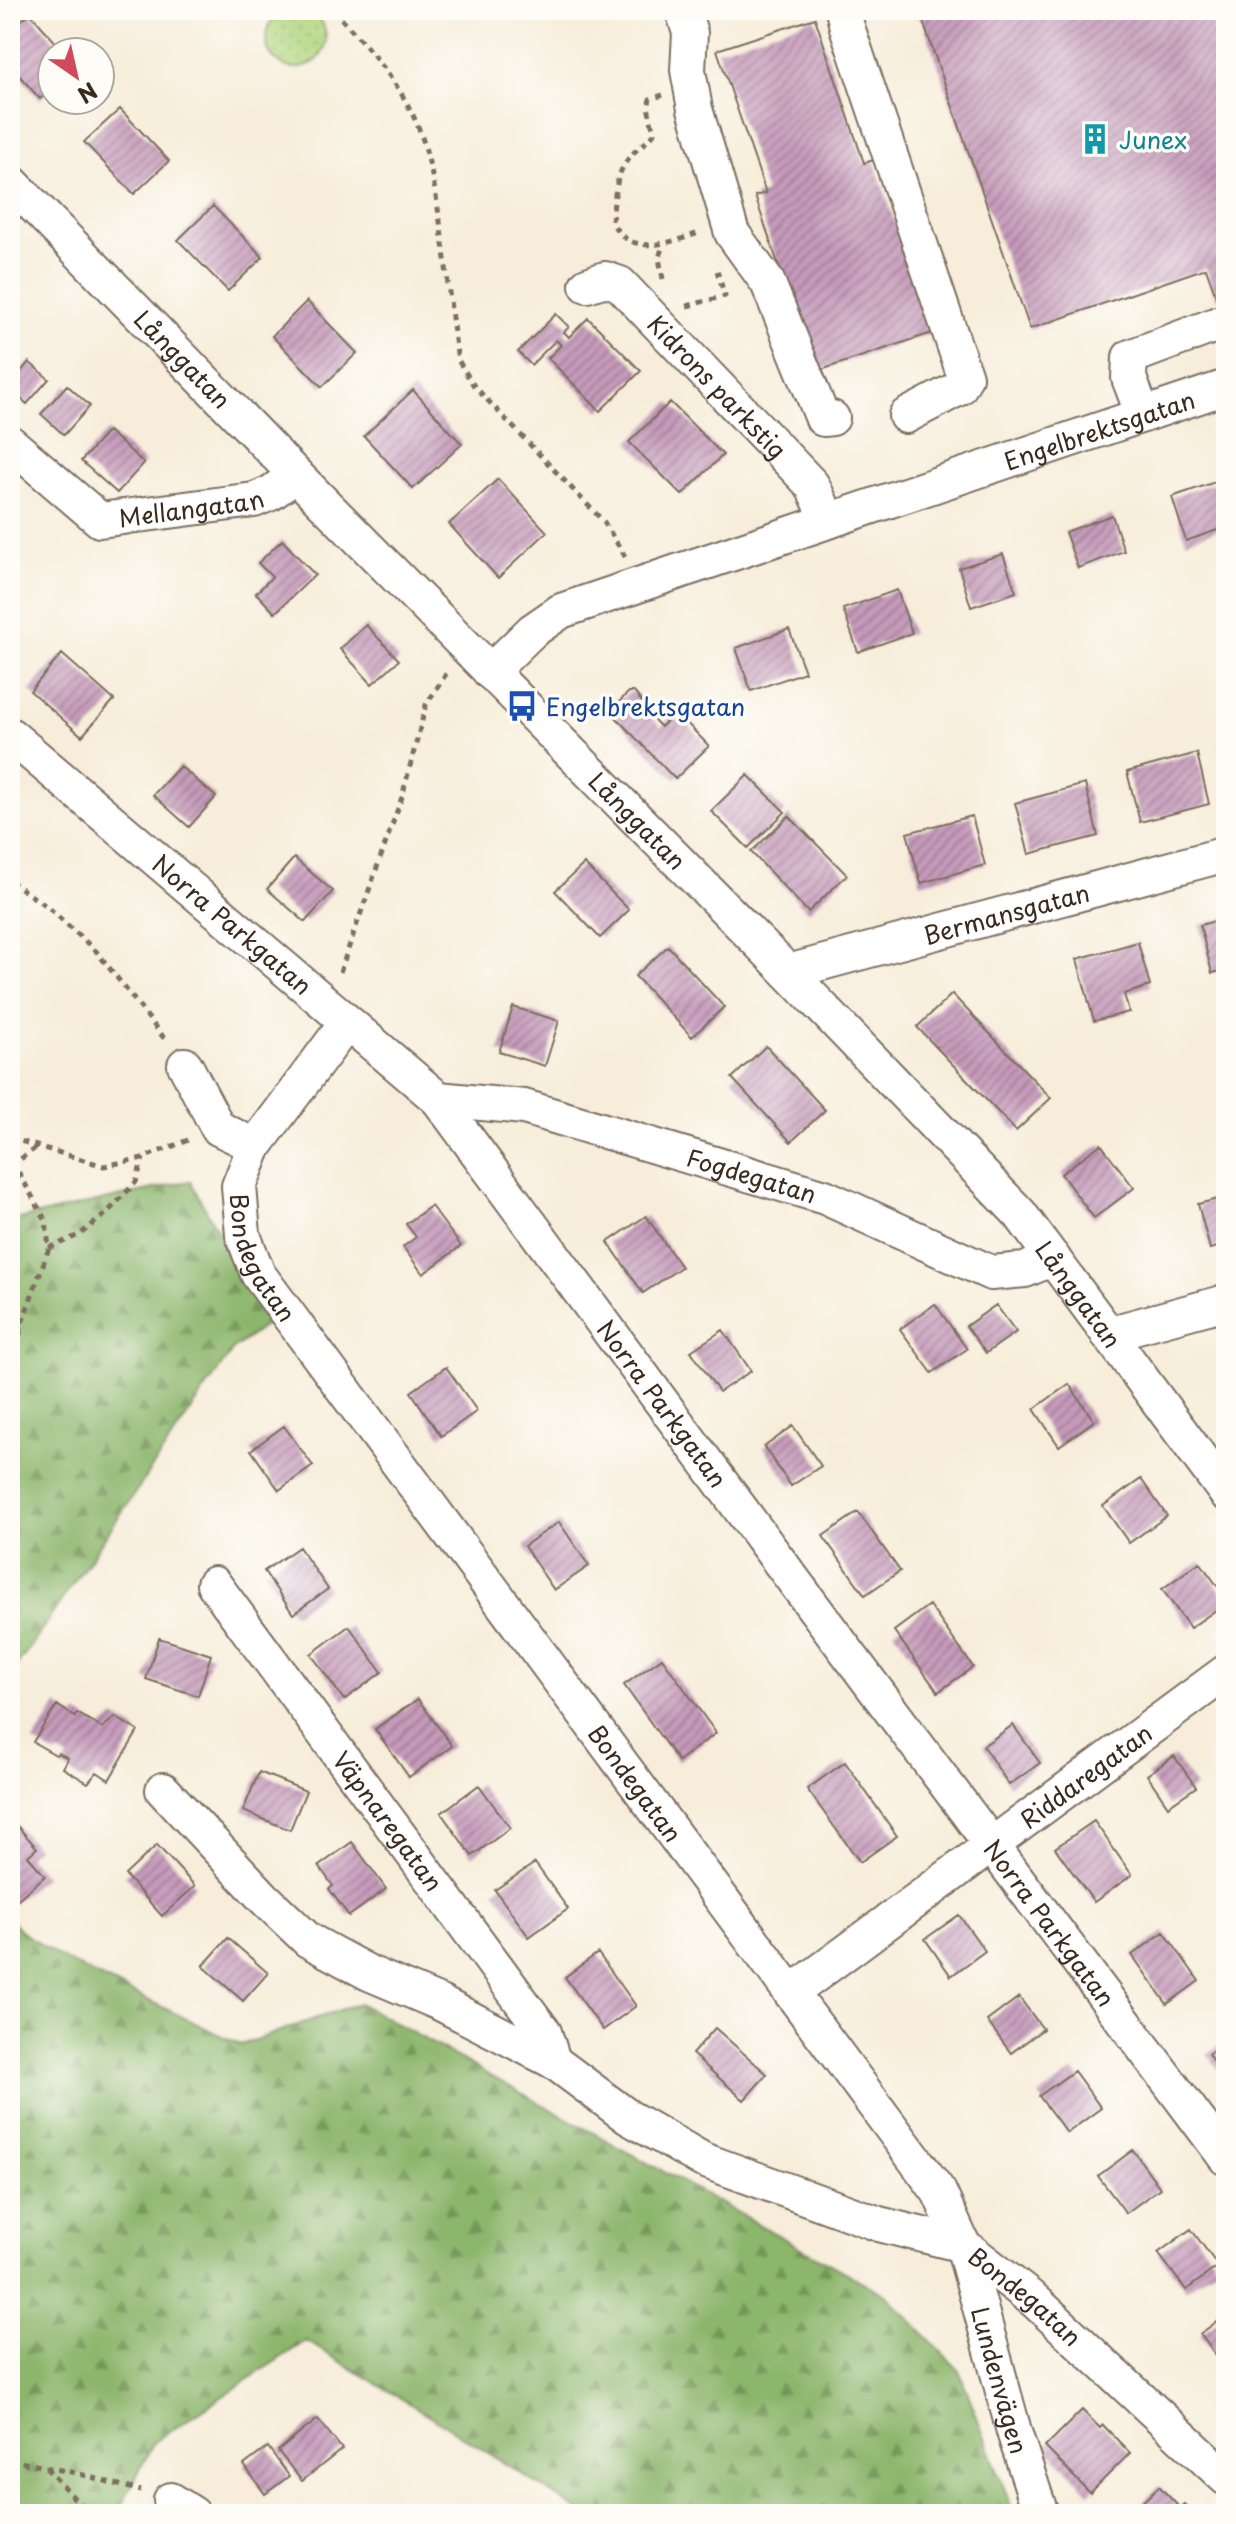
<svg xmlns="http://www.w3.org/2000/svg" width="1236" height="2524" font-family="'Playpen Sans',sans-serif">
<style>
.green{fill:url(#green-dots);stroke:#767f4e;stroke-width:2}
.forest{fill:url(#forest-firs);stroke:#647045;stroke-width:2}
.building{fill:url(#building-hatch)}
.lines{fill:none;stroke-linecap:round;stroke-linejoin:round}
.minor-casing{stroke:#7d6e60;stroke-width:38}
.path{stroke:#7d6e60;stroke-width:5;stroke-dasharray:6 6;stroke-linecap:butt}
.minor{stroke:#fff;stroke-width:34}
.labels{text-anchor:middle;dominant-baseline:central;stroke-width:7;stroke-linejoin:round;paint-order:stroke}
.culture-label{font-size:24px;fill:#0d838f;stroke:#fdfcf7;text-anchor:start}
.street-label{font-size:24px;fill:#3b2a1e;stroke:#fdfcf7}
.transit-label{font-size:24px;fill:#164399;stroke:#fdfcf7;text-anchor:start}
</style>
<defs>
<pattern id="green-dots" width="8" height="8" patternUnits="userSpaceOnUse" patternTransform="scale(2)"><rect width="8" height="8" fill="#b0d47d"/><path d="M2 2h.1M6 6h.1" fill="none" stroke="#98b66c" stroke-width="1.8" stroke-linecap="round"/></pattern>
<pattern id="forest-firs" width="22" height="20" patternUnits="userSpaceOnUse" patternTransform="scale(2)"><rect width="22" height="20" fill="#8cb66c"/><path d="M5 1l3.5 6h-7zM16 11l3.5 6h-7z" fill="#749458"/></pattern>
<pattern id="building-hatch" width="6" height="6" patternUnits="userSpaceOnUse" patternTransform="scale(2)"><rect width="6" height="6" fill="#c59aba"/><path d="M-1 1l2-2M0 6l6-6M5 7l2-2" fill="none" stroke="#a17e97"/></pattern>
</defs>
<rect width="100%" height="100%" fill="#fdfcf7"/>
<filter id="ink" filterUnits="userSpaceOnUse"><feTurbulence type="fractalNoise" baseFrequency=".0125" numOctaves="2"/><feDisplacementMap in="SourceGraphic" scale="16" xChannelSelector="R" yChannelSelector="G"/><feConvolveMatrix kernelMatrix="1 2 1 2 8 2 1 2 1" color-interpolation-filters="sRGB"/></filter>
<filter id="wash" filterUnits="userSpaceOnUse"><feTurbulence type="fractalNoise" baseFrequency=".006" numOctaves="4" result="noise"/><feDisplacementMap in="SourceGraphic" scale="32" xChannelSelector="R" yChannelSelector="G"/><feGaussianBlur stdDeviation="1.8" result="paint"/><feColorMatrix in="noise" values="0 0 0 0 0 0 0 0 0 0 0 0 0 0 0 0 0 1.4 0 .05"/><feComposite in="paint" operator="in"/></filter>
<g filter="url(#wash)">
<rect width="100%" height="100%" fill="#f7edda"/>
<path class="green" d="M266 38a30 30 0 1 1 60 0a30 30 0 1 1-60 0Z"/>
<path class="forest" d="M190,1181L268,1323L233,1349L10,1676V1221Z
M10,1919L23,1933L68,1962L241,2045L359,2003L886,2295L959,2370L1014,2514H584L445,2425L306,2341L154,2442L117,2514H10Z"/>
<g id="blocks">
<path class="building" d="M919,10H1226V296L1217,299L1206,268L1030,329Z
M30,13L64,52H52V88L40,99L10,65V30Z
M815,18L864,163L874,160L932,333L815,372L755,196L766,193L717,50Z
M120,109L169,161L134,194L84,142Z
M213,206L263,257L228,291L178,240Z
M307,301L357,353L322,387L272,336Z
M556,314L569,327L564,332L569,337L588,318L641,371L600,411L548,358L561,345L556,340L531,365L518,352Z
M29,362L49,379L27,404L10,389V384Z
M67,385L90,406L64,435L41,414Z
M413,390L462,444L413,489L364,436Z
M670,402L723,455L682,495L629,442Z
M108,431L144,463L117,493L81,461Z
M498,479L547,532L498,578L449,524Z
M1221,480L1226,495V527L1186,541L1172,497Z
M1112,515L1124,551L1078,568L1065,532Z
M282,540L315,575L275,613L256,593L272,577L258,563Z
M1003,554L1016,592L971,607L959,568Z
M897,590L912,633L858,652L843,609Z
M366,625L399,660L372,684L340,649Z
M789,629L805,672L751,691L736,648Z
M62,654L114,700L82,736L30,691Z
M629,692H634L648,709V714L661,727L676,712L709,746L675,779L610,711Z
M1197,753L1209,804L1140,822L1127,772Z
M180,766L216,797L189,827L153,795Z
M748,775L785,812L748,848L711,811Z
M1085,784L1098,836L1029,854L1015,803Z
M789,816L847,875L808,912L751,852Z
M972,816L985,865L921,883L907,833Z
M294,858L333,891L305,922L267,889Z
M584,864L629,910L600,938L555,891Z
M1226,918V970L1212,973L1200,925Z
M1138,942L1150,986L1124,994L1129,1012L1094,1021L1077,959Z
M668,946L724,1007L692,1037L635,976Z
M952,994L1051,1098L1016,1131L917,1027Z
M513,1007L559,1021L545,1066L499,1052Z
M766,1046L825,1110L791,1142L732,1078Z
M1101,1144L1134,1188L1094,1218L1061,1174Z
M1226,1197V1245L1210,1249L1198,1204Z
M431,1206L461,1246L423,1274L403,1247L416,1237L406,1224Z
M646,1216L681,1267L643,1293L608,1242Z
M935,1304L967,1349L932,1373L900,1329Z
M996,1305L1016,1332L986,1353L966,1326Z
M723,1330L751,1371L719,1392L691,1351Z
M446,1367L477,1411L441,1436L411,1392Z
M1069,1384L1094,1421L1059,1446L1034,1409Z
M284,1426L313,1466L279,1490L251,1450Z
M793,1426L821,1466L791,1486L764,1447Z
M1141,1479L1167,1516L1129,1543L1103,1506Z
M858,1512L900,1571L865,1595L823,1536Z
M559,1522L589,1566L554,1590L524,1546Z
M299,1547L328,1589L293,1614L264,1571Z
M1200,1562L1226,1598V1603L1190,1628L1162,1589Z
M929,1605L973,1667L938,1692L894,1631Z
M349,1626L382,1672L344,1700L311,1654Z
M159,1638L211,1655L198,1696L146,1679Z
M662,1658L716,1733L678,1761L624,1685Z
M418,1699L452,1746L409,1777L375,1729Z
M57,1705L75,1717L77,1713L102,1728L115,1717L138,1731L109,1780L97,1772L88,1783L63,1768L68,1758L58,1753L56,1755L33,1742Z
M1013,1725L1040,1763L1009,1785L983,1746Z
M1174,1756L1196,1787L1168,1806L1147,1775Z
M845,1762L897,1836L860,1862L807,1789Z
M259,1772L306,1791L290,1830L243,1811Z
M479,1785L510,1828L472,1856L441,1813Z
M10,1818L37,1848L28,1856L45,1876L11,1905Z
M1094,1821L1132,1875L1094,1902L1055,1848Z
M352,1842L386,1889L349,1916L329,1889L333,1886L319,1866Z
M157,1845L195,1886L162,1916L125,1875Z
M535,1863L568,1909L529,1937L495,1890Z
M959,1915L985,1951L951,1976L925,1939Z
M1164,1932L1199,1981L1167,2004L1132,1955Z
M228,1938L268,1973L243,2001L203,1966Z
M598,1953L636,2006L603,2030L565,1977Z
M1019,1997L1043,2029L1011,2053L987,2021Z
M715,2028L767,2074L744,2100L692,2054Z
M1226,2041V2080L1208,2054Z
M1074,2071L1101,2108L1067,2133L1039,2096Z
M1133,2150L1160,2188L1126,2213L1098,2176Z
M1191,2229L1218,2266L1186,2290L1158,2253Z
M1226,2315V2354L1222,2348L1215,2354L1200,2334Z
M1082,2410L1100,2428L1103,2425L1130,2453L1090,2493L1045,2447Z
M318,2419L342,2449L302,2481L278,2451Z
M268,2447L289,2476L265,2494L244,2465Z
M1159,2486L1180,2508L1184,2504L1194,2514H1130Z"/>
</g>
</g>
<g filter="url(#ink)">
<use href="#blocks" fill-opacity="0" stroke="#7d6e60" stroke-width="2"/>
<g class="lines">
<defs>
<g id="minor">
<path d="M683,10L690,33L688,70L695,109L732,233L768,283L823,419L832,418"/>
<path d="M843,10L847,27L965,377L959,388L906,416"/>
<path id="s1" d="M10,181L296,475L788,972L1020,1214L1226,1493"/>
<path id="s2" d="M587,285L605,279L620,284L812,485L829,521"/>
<path d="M1143,415L1129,378L1130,357L1226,321"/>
<path id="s3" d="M10,443L100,520L254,500L271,493L296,475"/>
<path id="s4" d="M490,672L532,631L561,611L1226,387"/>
<path id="s5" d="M10,735L438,1099L770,1549L1226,2158"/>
<path id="s6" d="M788,972L1226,854"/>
<path id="s7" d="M346,1024L255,1146L239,1186L243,1235L258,1274L939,2192L963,2245L1035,2301L1226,2478"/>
<path d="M185,1065L218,1128L255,1146"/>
<path id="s8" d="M438,1099L524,1107L825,1197L991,1273L1025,1270L1053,1258"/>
<path d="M1108,1334L1226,1302"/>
<path id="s9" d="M214,1584L544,2032L553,2061"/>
<path d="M163,1790L264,1898L308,1940L369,1973L440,2003L553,2061L628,2117L703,2160L879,2224L963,2245"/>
<path id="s10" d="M791,1993L1226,1672"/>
<path id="s11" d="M963,2245L1015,2435L1041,2514"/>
<path d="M171,2500L193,2514"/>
</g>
</defs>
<use href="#minor" class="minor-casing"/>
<path class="path" d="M333,10C370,49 410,93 425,147C443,211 447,292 458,360L474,386L604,522L626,558
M663,95L650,99L648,107L654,133C647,144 633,150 626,162C615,177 614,203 612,221C628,258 669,243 699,233
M663,279L659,258L663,245
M687,306L725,296L717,271
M10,881L49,908L97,952L167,1042
M340,972L402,797L426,705L448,671
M10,1138L104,1166L143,1158L188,1140
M49,1248L79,1235L106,1214L136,1182L143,1158
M10,1381L23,1320L49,1248L46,1221L14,1164L38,1146
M10,2460L76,2473L141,2491
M46,2468L89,2514"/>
<use href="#minor" class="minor"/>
</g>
</g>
<defs>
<symbol id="building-bare" viewBox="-9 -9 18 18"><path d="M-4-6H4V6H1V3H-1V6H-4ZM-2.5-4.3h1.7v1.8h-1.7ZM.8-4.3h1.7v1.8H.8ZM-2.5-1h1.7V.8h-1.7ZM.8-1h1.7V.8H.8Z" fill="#0f9aa8" stroke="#fdfcf7" stroke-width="2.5" paint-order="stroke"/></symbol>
<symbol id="bus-bare" viewBox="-9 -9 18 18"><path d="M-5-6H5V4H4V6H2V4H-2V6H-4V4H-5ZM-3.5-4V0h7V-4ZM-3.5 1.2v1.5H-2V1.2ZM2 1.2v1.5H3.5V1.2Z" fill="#1a4fb4" stroke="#fdfcf7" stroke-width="2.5" paint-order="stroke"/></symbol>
</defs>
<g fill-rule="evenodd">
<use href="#building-bare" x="1073" y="117" width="44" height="44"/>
<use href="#bus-bare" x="500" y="684" width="44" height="44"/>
</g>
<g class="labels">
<g class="culture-label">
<text x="1119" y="139">Junex</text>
</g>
<g class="street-label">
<text stroke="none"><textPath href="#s1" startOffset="248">Långgatan</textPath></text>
<text stroke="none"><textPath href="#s2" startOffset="176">Kidrons parkstig</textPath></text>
<text stroke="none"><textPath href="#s4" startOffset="662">Engelbrektsgatan</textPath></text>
<text stroke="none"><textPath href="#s3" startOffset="210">Mellangatan</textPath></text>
<text stroke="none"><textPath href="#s1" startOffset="896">Långgatan</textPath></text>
<text stroke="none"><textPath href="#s6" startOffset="226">Bermansgatan</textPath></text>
<text stroke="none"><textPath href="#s5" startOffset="292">Norra Parkgatan</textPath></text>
<text stroke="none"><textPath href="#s8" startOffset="324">Fogdegatan</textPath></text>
<text stroke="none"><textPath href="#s7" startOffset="272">Bondegatan</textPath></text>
<text stroke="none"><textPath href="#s1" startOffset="1544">Långgatan</textPath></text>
<text stroke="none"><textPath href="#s5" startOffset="940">Norra Parkgatan</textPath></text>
<text stroke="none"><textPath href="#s10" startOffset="366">Riddaregatan</textPath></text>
<text stroke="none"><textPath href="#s7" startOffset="920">Bondegatan</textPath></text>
<text stroke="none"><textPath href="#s9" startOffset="294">Väpnaregatan</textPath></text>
<text stroke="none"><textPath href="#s5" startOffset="1588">Norra Parkgatan</textPath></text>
<text stroke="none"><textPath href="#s7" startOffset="1568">Bondegatan</textPath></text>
<text stroke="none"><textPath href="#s11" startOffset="140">Lundenvägen</textPath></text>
</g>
<g class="transit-label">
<text x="546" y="706">Engelbrektsgatan</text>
</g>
</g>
<rect width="1236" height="2524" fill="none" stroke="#fdfcf7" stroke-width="40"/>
<g transform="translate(76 76) rotate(146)"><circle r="38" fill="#fdfcf7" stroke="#afa8a0" stroke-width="2"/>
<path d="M0-6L14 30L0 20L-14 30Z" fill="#d1495b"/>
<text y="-12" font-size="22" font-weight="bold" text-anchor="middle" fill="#3b2a1e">N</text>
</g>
</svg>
